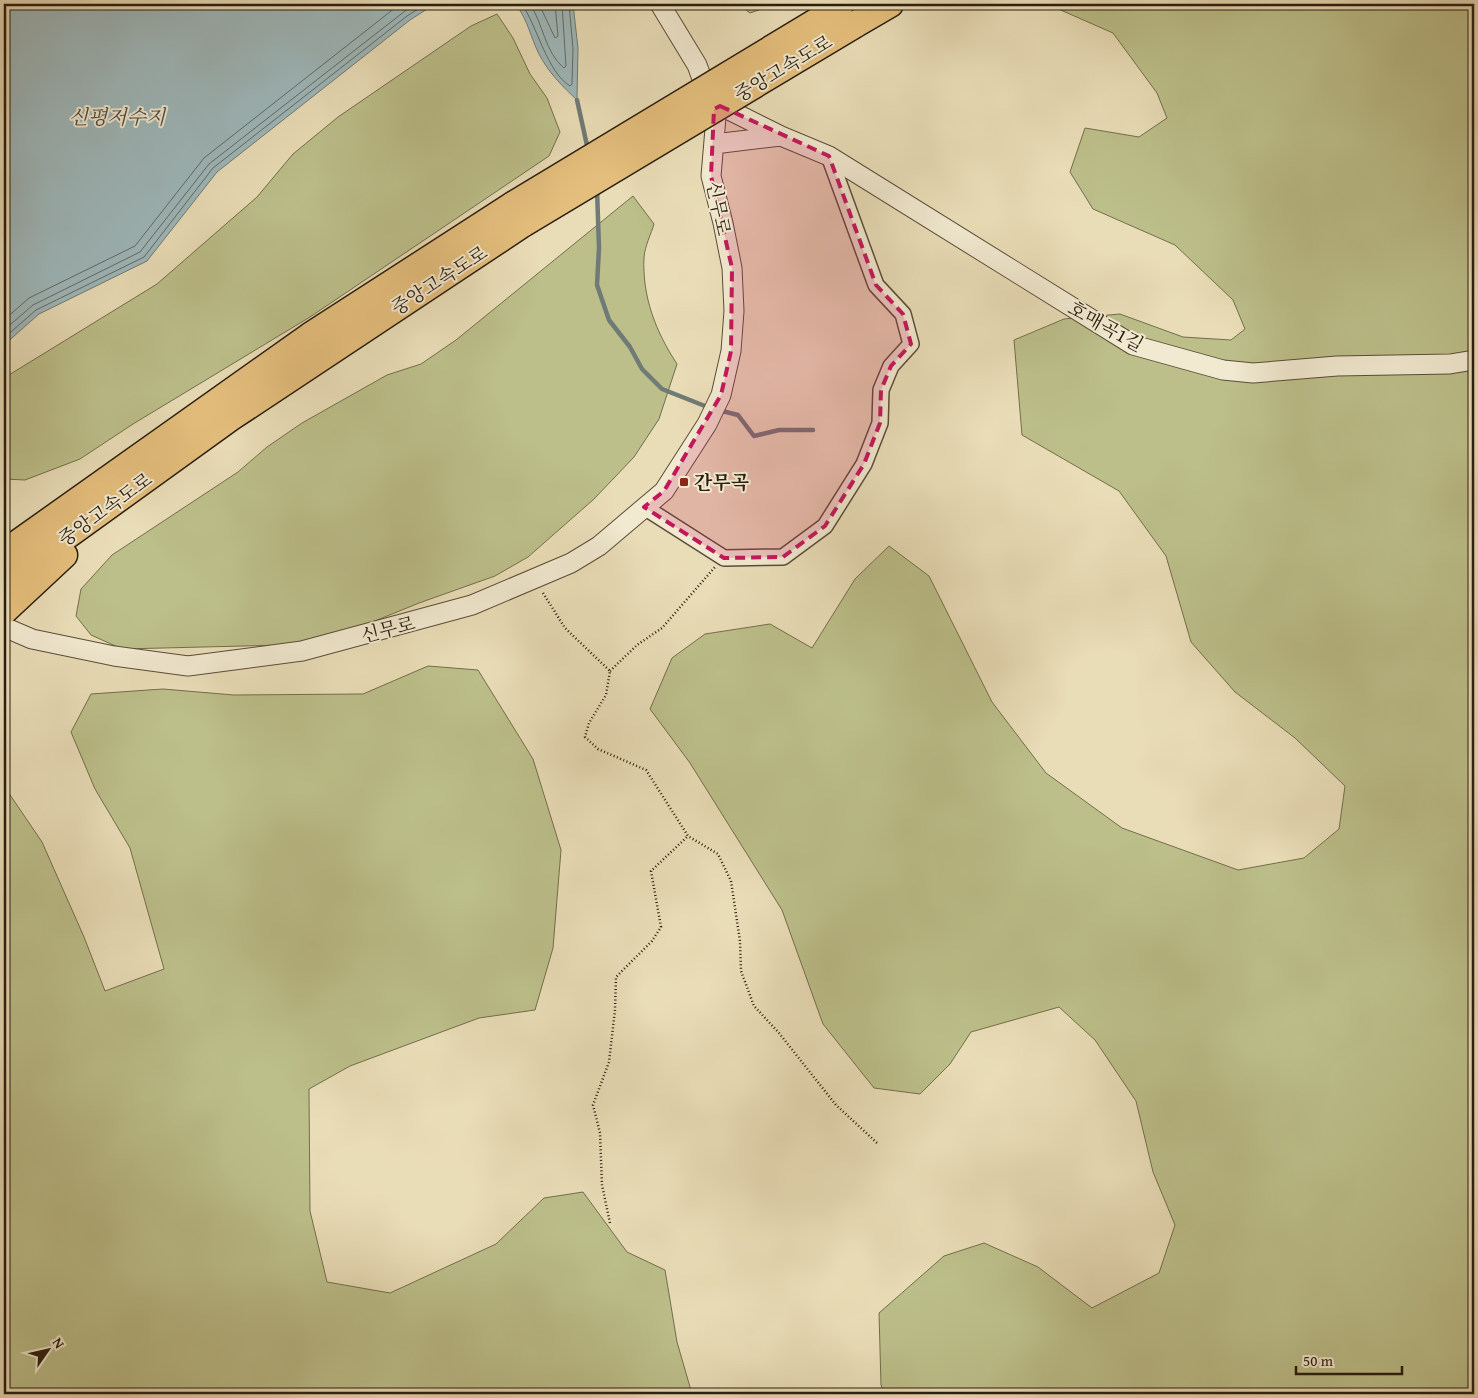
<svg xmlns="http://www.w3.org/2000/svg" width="1478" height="1398" font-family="'Gentium Book Plus','Noto Serif KR',serif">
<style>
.green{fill:#bcbf8a;stroke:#736e4c}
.water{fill:#9eb8bb;stroke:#707a76}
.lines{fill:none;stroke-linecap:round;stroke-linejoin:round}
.shore{stroke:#646a65;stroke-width:1}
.stream{stroke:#707a76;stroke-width:4.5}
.minor-casing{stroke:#5a4d39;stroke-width:18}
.tertiary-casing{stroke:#5a4d39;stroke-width:21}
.motorway-casing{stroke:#2a1d0f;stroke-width:29}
.path{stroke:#2a1d0f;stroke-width:2.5;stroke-dasharray:1 2.5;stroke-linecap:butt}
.minor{stroke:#f1e9d0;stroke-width:15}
.tertiary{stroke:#f1e9d0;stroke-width:19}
.motorway{stroke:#e4be7c;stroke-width:26}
.motorway-bridge-casing{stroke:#2a1d0f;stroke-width:29;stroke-linecap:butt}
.motorway-bridge{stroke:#e4be7c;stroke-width:26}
.marked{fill:#c2185b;fill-opacity:0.2;stroke:#c2185b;stroke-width:4;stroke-dasharray:10 6;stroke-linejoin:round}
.poi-dot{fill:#8f2418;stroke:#f1e9d0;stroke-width:2}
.labels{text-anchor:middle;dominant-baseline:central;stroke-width:4;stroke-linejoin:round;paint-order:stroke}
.street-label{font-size:19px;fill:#2a1d0f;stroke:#f1e9d0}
.poi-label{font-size:19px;font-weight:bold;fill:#2a1d0f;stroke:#f1e9d0;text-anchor:start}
.water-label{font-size:20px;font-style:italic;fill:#4d4c43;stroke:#f1e9d0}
</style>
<rect width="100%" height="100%" fill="#e9ddb7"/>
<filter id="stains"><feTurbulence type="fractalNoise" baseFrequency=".004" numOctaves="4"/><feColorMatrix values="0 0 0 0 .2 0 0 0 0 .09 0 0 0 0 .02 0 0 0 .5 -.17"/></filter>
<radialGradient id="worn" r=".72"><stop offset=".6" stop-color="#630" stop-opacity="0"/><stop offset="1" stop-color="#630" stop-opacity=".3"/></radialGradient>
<path class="green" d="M738,4H776L750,13Z
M1047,4H1474V1394H884L881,1385L879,1313L944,1256L984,1243L1038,1267L1092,1308L1159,1273L1175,1225L1153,1172L1136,1101L1095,1040L1059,1007L971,1032L950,1064L920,1094L874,1088L823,1024L782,910L690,763L650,709L672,658L705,634L770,624L812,648L855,579L889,546L929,576L992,702L1046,773L1122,828L1238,870L1304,858L1339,829L1345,786L1295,738L1235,692L1191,642L1166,556L1119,491L1022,435L1014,340L1064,319L1120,314L1183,337L1231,340L1245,329L1233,300L1175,245L1093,209L1070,172L1085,128L1139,137L1167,118L1157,93L1113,33Z
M497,14L513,38L530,74L547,98L560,132L549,156L310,317L133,424L80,459L25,480L4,479V378L157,284L257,197L293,154L338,117L471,26Z
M633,196L654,224C651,234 645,246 644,257C642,297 656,332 677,364L659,419L634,457L594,499L528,557L495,576L419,603L338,636L285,645L122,649L91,635L76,616L81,589L112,555L238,472L267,447L302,423L387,375L421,364L456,340Z
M428,666L478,670L533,759L561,850L553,948L535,1010L479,1018L350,1066L309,1089L310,1211L327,1282L390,1293L496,1244L544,1198L583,1192L627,1252L665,1270L677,1342L692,1394H4V786L42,842L84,937L105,991L164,969L130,848L95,789L71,732L91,694L163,689L234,695L363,694Z"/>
<path class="water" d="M4,4H435L410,20L217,172L147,261L39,314L4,345Z
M516,4H573L578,48L577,100C563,87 548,72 539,54C530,36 529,23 516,4Z"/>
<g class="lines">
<path class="shore" d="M522,4C537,26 547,72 570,86L572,84L573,49L569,4
M530,4C543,23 545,53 564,68L566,66L562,4
M539,4L555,38L558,36L555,4
M4,320L29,298L135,246L204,158L400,4
M4,330L33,305L140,252L209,164L414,4
M4,338L36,310L144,257L213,168L407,16L426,4"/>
<path class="stream" d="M577,100L588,150
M597,189L599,248L597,285L609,320L630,347L642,369L662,389L710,408
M718,410L738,415L754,436L779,430H813"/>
<defs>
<path id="minor" d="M644,507L724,558L783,557L825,526L864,464L880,423L881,390L891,366L911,344L903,314L876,285L829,156"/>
<path id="tertiary" d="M711,101L781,136L829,156L1133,345L1223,370L1253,373L1337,366L1450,364L1474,360
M714,144L781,136
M4,627L32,639L114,656L188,666L302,651L472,605L571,563L599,546L664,491L707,424L721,395L731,351L734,311L732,268L723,223L711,176L716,117L697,65L660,4"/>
<path id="motorway" d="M854,25L890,4
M4,553L310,336L513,205
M4,581L230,418L524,223
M4,611L64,555"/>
</defs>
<use href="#minor" class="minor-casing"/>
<use href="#tertiary" class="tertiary-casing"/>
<use href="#motorway" class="motorway-casing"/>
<path class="path" d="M543,593L565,628L610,671L606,695L589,723L585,737L598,749L646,770L688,836L718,854L731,881L740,941L741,971L754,1006L779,1033L836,1105L877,1143
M610,671L637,645L662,628L715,567
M610,1223L602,1185L600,1133L593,1105L609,1062L615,1010L616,977L652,941L661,927L651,871L688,836"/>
<use href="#minor" class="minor"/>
<use href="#tertiary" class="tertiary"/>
<use href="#motorway" class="motorway"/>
<defs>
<path id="motorway-bridge" d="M513,205L839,8
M524,223L854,25"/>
</defs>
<use href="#motorway-bridge" class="motorway-bridge-casing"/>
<use href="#motorway-bridge" class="motorway-bridge"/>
</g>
<path class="marked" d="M720,106L829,156L876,285L903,314L911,344L891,366L881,390L880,423L864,464L825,526L783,557L724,558L644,507L664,491L721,395L731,351L732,268L711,176L714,109Z"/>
<rect class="poi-dot" x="679" y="477" width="10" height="10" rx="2.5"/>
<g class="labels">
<g class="street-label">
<text transform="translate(783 68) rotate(-31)">중앙고속도로</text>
<text transform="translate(719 208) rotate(78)">신무로</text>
<text transform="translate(439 280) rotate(-33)">중앙고속도로</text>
<text transform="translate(1106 326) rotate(29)">호매곡1길</text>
<text transform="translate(105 509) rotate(-36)">중앙고속도로</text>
<text transform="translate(388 629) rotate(-14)">신무로</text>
</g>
<g class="poi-label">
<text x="694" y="482">간무곡</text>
</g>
<g class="water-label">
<text x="117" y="116">신평저수지</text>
</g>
</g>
<rect width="1478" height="1398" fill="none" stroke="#e9ddb7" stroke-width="20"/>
<rect x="5" y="5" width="1468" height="1388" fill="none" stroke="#2a1d0f" stroke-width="2.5"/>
<rect x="10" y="10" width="1458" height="1378" fill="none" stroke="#2a1d0f"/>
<g transform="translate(48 1350) rotate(56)" stroke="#f1e9d0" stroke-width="4" paint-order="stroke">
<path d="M0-4L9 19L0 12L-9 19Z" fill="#2a1d0f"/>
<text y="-8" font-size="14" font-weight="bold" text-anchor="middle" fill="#2a1d0f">N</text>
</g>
<path d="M1296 1366v8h106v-8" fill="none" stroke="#2a1d0f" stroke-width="2.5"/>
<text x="1303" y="1366" font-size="15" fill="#2a1d0f" stroke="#f1e9d0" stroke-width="4" paint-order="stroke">50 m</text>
<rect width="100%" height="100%" filter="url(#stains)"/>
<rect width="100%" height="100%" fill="url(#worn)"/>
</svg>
